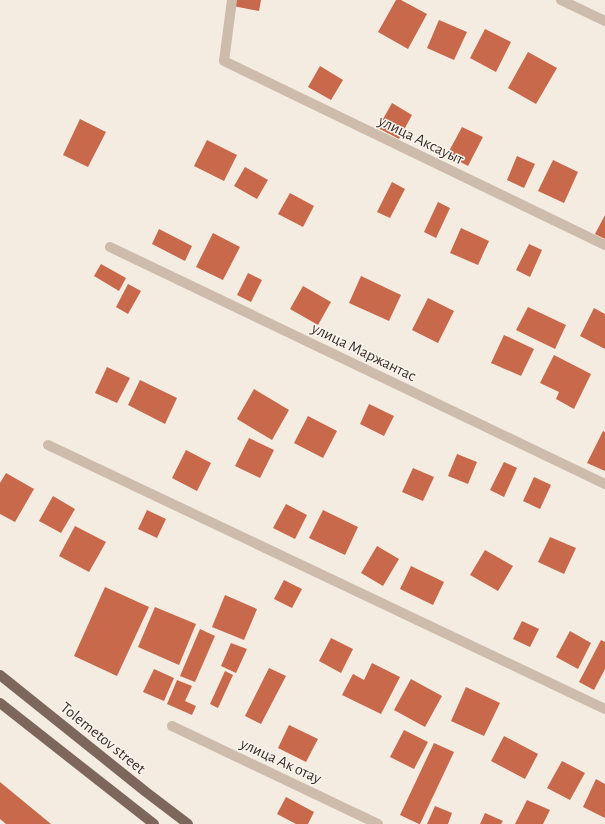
<svg xmlns="http://www.w3.org/2000/svg" width="605" height="824" font-family="'Alegreya Sans',sans-serif">
<style>
.building{fill:#c8694b}
.lines{fill:none;stroke-linecap:round;stroke-linejoin:round}
.minor{stroke:#cdbbac;stroke-width:10}
.primary{stroke:#7d675c;stroke-width:10}
.labels{text-anchor:middle;dominant-baseline:central;stroke-width:3;stroke-linejoin:round;paint-order:stroke}
.street-label{font-size:16px;fill:#3b302b;stroke:#fbf5ee}
</style>
<rect width="100%" height="100%" fill="#f4ebe1"/>
<path class="building" d="M234,0H261L259,11L233,6Z
M396,0H401L427,14L408,49L378,32Z
M439,20L467,32L454,60L427,48Z
M485,29L511,42L496,72L470,58Z
M528,52L557,68L536,104L508,88Z
M320,66L343,80L331,100L308,87Z
M392,103L412,115L399,139L378,128Z
M80,119L106,132L88,167L63,155Z
M462,127L483,137L468,166L447,155Z
M207,140L237,155L224,181L194,166Z
M517,156L535,164L524,188L507,180Z
M553,160L578,172L564,203L538,191Z
M245,167L268,180L257,199L234,186Z
M392,182L405,189L390,218L377,212Z
M290,193L314,206L303,227L278,214Z
M438,202L450,208L436,238L424,232Z
M605,215V239L595,234Z
M461,228L489,241L478,265L450,253Z
M159,229L192,246L185,261L152,244Z
M213,233L240,247L223,280L196,267Z
M529,244L542,250L530,277L516,270Z
M101,264L126,278L119,291L94,276Z
M248,273L262,280L251,302L237,295Z
M361,276L401,295L389,321L349,303Z
M128,284L141,291L128,314L116,307Z
M303,286L331,302L318,325L290,309Z
M428,298L454,311L438,343L412,330Z
M528,307L566,325L555,349L516,330Z
M594,308L605,314V349L580,336Z
M504,335L534,349L521,376L491,363Z
M554,355L591,374L574,409L556,399L559,392L540,383Z
M107,367L130,378L117,403L95,393Z
M140,380L177,398L165,424L128,405Z
M254,389L289,410L272,440L237,419Z
M369,404L394,416L384,436L360,424Z
M308,416L337,431L323,458L294,443Z
M603,431L605,432V471L587,463Z
M249,438L274,450L260,478L235,466Z
M186,450L211,463L197,491L172,478Z
M457,454L477,462L468,484L448,476Z
M504,462L517,468L504,497L490,490Z
M413,468L434,477L423,501L402,492Z
M6,473L34,489L15,522L0,514V483Z
M534,477L551,485L540,509L523,501Z
M53,496L75,509L61,533L39,521Z
M286,504L307,515L295,539L273,528Z
M147,510L166,519L157,538L138,529Z
M323,510L358,527L345,555L309,538Z
M75,526L106,542L89,572L59,556Z
M550,537L576,548L564,574L538,562Z
M377,546L399,559L383,586L361,573Z
M485,550L513,566L498,591L470,575Z
M411,566L444,582L433,605L400,589Z
M284,580L302,589L292,608L274,599Z
M105,587L149,607L117,676L74,656Z
M225,595L257,609L244,640L212,627Z
M155,607L196,624L179,665L138,647Z
M522,621L539,629L530,647L513,639Z
M200,629L215,636L195,682L180,676Z
M570,631L591,643L578,669L556,657Z
M331,638L353,649L341,673L319,661Z
M601,640L605,642V669L594,690L579,682Z
M231,643L247,649L236,673L221,666Z
M372,663L400,677L381,714L342,695L353,674L364,680Z
M269,668L286,676L261,724L245,716Z
M154,669L174,678L164,701L143,692Z
M225,671L233,675L218,708L210,704Z
M411,679L442,696L425,727L394,710Z
M177,680L192,686L185,701L196,706L192,715L167,704Z
M466,687L500,703L484,736L451,721Z
M289,725L318,739L306,762L278,748Z
M404,730L428,742L414,769L390,757Z
M504,736L538,754L525,779L491,761Z
M434,743L454,752L420,824H419L400,815Z
M562,761L585,773L570,800L547,788Z
M596,779L605,784V818L583,807Z
M0,782L51,824H6L0,819Z
M286,797L314,812L308,824H296L277,814Z
M527,800L550,810L543,824H515Z
M435,806L452,813L448,824H427Z
M485,813L503,821L501,824H480Z"/>
<g class="lines">
<path class="minor" d="M232,0L224,61L605,245
M561,0L605,21
M110,247L605,484
M48,445L605,709
M172,726L378,824"/>
<path class="primary" d="M0,675L146,792L188,824
M0,703L154,824"/>
</g>
<g class="labels">
<g class="street-label">
<text transform="translate(421 140) rotate(26)">улица Аксауыт</text>
<text transform="translate(364 352) rotate(26)">улица Маржантас</text>
<text transform="translate(103 738) rotate(39)">Tolemetov street</text>
<text transform="translate(281 761) rotate(25)">улица Ак отау</text>
</g>
</g>
</svg>
